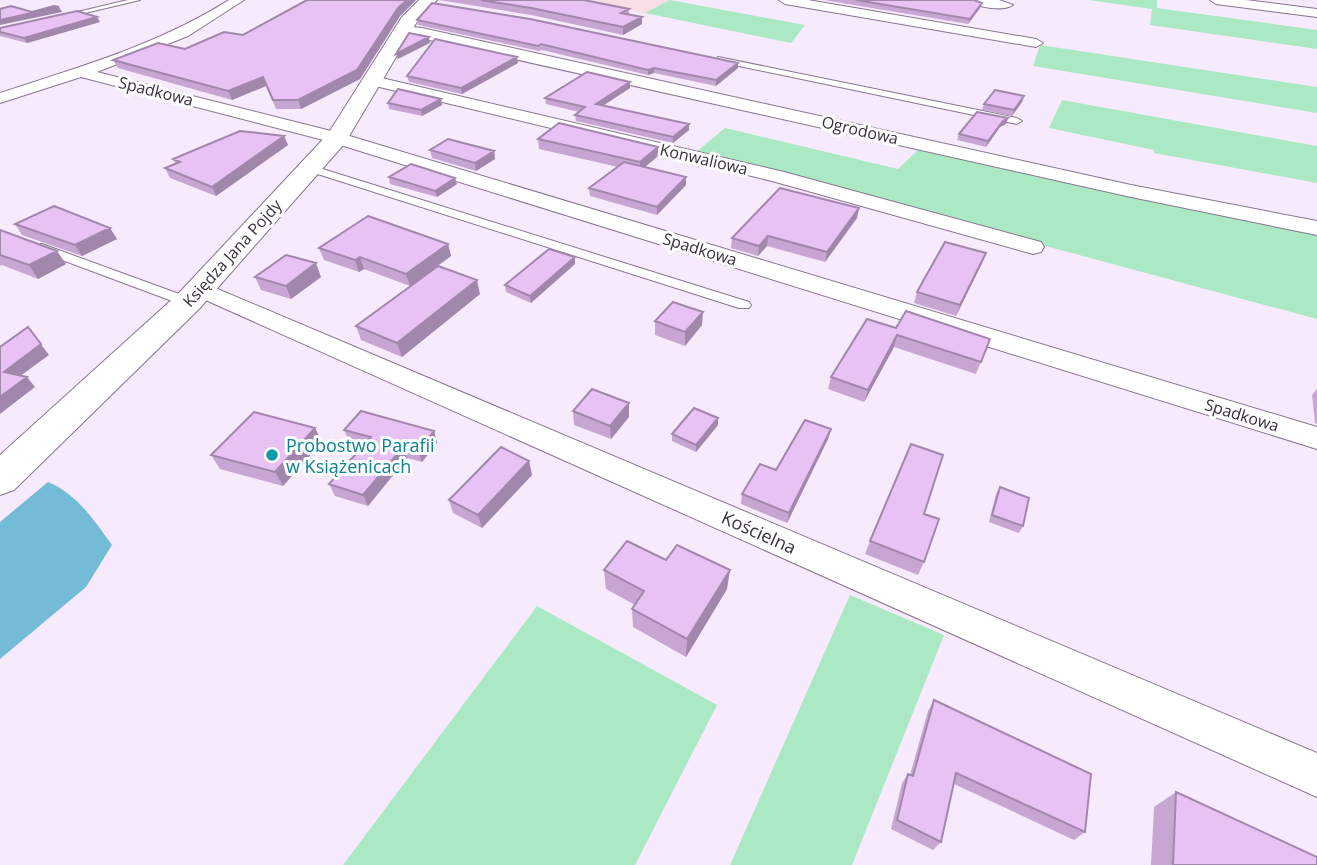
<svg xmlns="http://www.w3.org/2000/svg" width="1317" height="865" font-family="'Open Sans',sans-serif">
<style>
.education{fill:#f8dee5}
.green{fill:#abe9c4}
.water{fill:#74bbd8}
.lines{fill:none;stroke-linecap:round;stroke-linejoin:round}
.lane-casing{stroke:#88758f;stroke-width:2}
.street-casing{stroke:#88758f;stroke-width:2}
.secondary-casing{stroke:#88758f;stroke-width:2}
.lane{fill:#fff;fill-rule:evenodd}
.street{fill:#fff;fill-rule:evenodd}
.secondary{fill:#fff;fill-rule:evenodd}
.wall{fill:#c8a6d3}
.shaded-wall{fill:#a287ac}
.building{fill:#e8c1f5;stroke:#a287ac;stroke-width:2}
.culture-dot{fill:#0f9aa8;stroke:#fdfdfd;stroke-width:2.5}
.labels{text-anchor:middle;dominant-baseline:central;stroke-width:6;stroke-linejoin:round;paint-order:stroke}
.far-street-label{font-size:16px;fill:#38303b;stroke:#fdfdfd}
.culture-label{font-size:18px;fill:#0d838f;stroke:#fdfdfd;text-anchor:start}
.street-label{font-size:18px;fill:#38303b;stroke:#fdfdfd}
</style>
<rect width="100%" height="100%" fill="#f7eafc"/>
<path class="education" d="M575,0H670L729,29L645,13Z"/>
<path class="green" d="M670,0L805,25L791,43L645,13Z
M1088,0H1157V8L1317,30V49L1150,25L1152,9Z
M1040,45L1317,87V113L1033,66Z
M1062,100L1317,146V183L1154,153V150L1049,128Z
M725,128L898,169L922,146L1317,231V319L696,152Z
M850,595L944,635L852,865H730Z
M537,606L717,705L635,865H343Z"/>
<path class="water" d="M48,482C77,494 94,520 112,545L86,587L0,659V522Z"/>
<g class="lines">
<defs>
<path id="lane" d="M128,0H140L60,19L56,17Z
M718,57L1017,118L1022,121L1017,124L715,61Z
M305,166H313L749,302L751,305L749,308H739L305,170Z
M42,244L193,299L195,302L193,305H183L38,251V245Z"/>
<path id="street" d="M229,0H244L188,36L97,72L343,134L1317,427V449L331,142L81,77L0,103V93C79,67 158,45 229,0Z
M779,0H808L1036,39L1043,43L1036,47L785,4Z
M967,0H999L1013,5C1003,12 976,7 967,0Z
M1210,0H1246L1317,9V17L1216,4Z
M403,26L422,28L1131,185L1317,221V235L1131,197L398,33V27Z
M373,76L784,172L1041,242L1044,247L1041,252L1033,254L772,181L367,84L365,81Z
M201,282L1317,753V797L192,294L189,289L192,284Z"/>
<path id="secondary" d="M419,0H437L418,20L345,143L199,309L14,490L0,495V455L177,295L328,134L402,17Z"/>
</defs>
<use href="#lane" class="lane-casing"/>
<use href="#street" class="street-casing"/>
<use href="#secondary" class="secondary-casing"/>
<use href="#lane" class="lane"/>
<use href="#street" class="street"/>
<use href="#secondary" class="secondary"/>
</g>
<path class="wall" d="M307,0H416L400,16L360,79L301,109H276L266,86L232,100L118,68L113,60L185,49L243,35Z
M439,0H584L629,9V14L642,24L623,35L531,15Z
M824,0H974L980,8L968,24Z
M417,20L738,63V68L716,86L654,73L648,75L542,50L539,51L418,25Z
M100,22L27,43L0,36V28Z
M518,63L462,94L409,82L407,76Z
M630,82V88L603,106L689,130L673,143L576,121L575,115L579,112L546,104L545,98Z
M1024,96L1022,102L1012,116L982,110L984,104Z
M441,99L442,105L422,116L389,109L388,103Z
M1008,118L1006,124L1000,127L986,147L957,140L959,134Z
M284,136L288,145L216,196L170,178L165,168L176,164L173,159Z
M538,139L658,156L645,167L686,185L657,215L590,196L589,188L618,167L539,149Z
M430,150L494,151L495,159L476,171L432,158Z
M389,177L457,184L437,197L390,184Z
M859,208L857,218L825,262L767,246L758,256L731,248L732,238Z
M15,224L117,239L82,256L22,235Z
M0,230L66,264L38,279L2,265L0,266Z
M448,244L451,256L410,286L364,269L359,272L324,260L319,248Z
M986,253L982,263L956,316L914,303L917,292Z
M575,264L531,303L506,292L505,285Z
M255,277H321L291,299L261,290Z
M480,294L402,357L361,340L356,326Z
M655,321L702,325L685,346L655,335Z
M896,328L990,339L976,374L894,347L864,402L828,389L831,377Z
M1317,389V424L1315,423L1312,395Z
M629,403V417L611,439L574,425L573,411Z
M718,425L696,452L672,441V434Z
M315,428L322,442L283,486L220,469L211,455Z
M831,429L828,439L787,523L741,504L742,494Z
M344,430L434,431L437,443L422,462L407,458L368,506L335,496L329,484L364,445L349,441Z
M529,461L532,475L482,528L453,513L449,500Z
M1000,487L1023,526L1019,533L989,522L996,494Z
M924,514V562L918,575L865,554L870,541Z
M666,560L727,589L686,657L633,627L632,609L635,605L606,589L604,570Z
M934,700L1085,832L1074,840L954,784L941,842L933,850L891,829L902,783L908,774L910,775L928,711Z
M1176,792L1317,865H1151L1154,807Z"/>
<path class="shaded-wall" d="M407,0H416L400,16L360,79L301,109L298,100Z
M982,3L980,8L968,24L970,19Z
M59,7L62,12L0,25V20Z
M97,17L100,22L27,43L24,38Z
M642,17V24L623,35V27Z
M429,37L430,43L398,59L396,54Z
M517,57L518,63L462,94L461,88Z
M738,63V68L716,86V80Z
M654,68V73L648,75V70Z
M263,77L266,86L232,100L228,91Z
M630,82V88L596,110V104Z
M1024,96L1022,102L1012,116L1014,110Z
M441,99L442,105L422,116L421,110Z
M1008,118L1006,124L1000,127L986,147L988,141L1003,121Z
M689,124V130L673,143V137Z
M284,136L288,145L216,196L212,187Z
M658,147V156L640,171V162Z
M494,151L495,159L476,171L475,163Z
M686,177V185L657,215V207Z
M455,178L457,184L437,197L435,191Z
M859,208L857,218L825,262L827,252Z
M110,228L117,239L82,256L75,245Z
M768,236L767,246L758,256L759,246Z
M448,244L451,256L410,286L406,274Z
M57,251L66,264L38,279L29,265Z
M986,253L982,263L956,316L960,305Z
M360,257L364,269L359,272L355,260Z
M575,257V264L531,303L530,296Z
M316,263L321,277L291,299L286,286Z
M477,280L480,294L402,357L397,343Z
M703,312L702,325L685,346V332Z
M28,327L49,355L12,382L4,372Z
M897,335L894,347L864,402L868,390Z
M27,377L35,387L0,414V397Z
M629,403V417L611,439L610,426Z
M718,418V425L696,452V445Z
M315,428L322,442L283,486L275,472Z
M831,429L828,439L787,523L789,513Z
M434,431L437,443L422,462L418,451Z
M403,447L407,458L368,506L363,495Z
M529,461L532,475L482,528L478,515Z
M730,570L727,589L686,657L687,639Z"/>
<path class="building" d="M307,0H407L398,8L357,70L298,100H273L263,77L228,91L113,60L158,43L185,49L224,32L243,35Z
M481,0H584L629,9L621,13L642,17L623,27L531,8Z
M856,0H974L982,3L970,19Z
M432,3L530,19L738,63L716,80L654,68L648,70L541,44L538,46L417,20Z
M11,6L32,12L54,6L59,7L0,20V9Z
M77,11L97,17L24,38L0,32V28Z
M409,33L429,37L396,54Z
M435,39L517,57L461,88L407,76Z
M587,72L630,82L596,104L689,124L673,137L575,115L585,107L545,98Z
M398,89L441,99L421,110L388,103Z
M995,90L1024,96L1014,110L984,104Z
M977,112L1008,118L1003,121L988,141L959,134Z
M559,123L658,147L640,162L538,139Z
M240,131L284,136L212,187L165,168L180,162L173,159Z
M448,139L494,151L475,163L430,150Z
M624,162L686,177L657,207L589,188Z
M411,164L455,178L435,191L389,177Z
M780,188L859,208L827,252L768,236L759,246L732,238Z
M54,206L110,228L75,245L15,224Z
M368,216L448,244L406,274L360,257L355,260L319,248Z
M0,230L57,251L29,265L0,255Z
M945,242L986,253L960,305L917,292Z
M549,249L575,257L530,296L505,285Z
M286,255L316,263L286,286L255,277Z
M438,266L477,280L397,343L356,326Z
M673,302L703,312L685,332L655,321Z
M906,311L990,339L981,362L897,335L868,390L831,377L867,319L896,328Z
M28,327L41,344L4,372L27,377L0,397V347Z
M592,389L629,403L610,426L573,411Z
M694,408L718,418L696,445L672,434Z
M361,411L434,431L418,451L403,447L363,495L329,484L371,437L344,430Z
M254,412L315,428L275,472L211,455Z
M805,420L831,429L789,513L742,494L760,464L776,470Z
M911,444L943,455L924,514L939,519L924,562L870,541Z
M501,447L529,461L478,515L449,500Z
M1000,487L1029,498L1023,526L992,515Z
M627,541L666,560L677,545L730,570L687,639L632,609L644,591L604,570Z
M934,700L1091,774L1085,832L956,773L941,842L897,820L908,774L913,776Z
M1176,792L1317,857V865H1173Z"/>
<circle class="culture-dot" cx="272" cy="455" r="7"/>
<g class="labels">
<g class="far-street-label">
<text transform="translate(156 91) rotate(14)">Spadkowa</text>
<text transform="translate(860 130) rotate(13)">Ogrodowa</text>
<text transform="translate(704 159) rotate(13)">Konwaliowa</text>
<text transform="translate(700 249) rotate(17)">Spadkowa</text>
<text transform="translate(232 253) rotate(-48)">Księdza Jana Pojdy</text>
<text transform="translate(1242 415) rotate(17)">Spadkowa</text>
</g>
<g class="culture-label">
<text x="286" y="445">Probostwo Parafii<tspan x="286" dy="21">w Książenicach</tspan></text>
</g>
<g class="street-label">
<text transform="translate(759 532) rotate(24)">Kościelna</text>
</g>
</g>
</svg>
